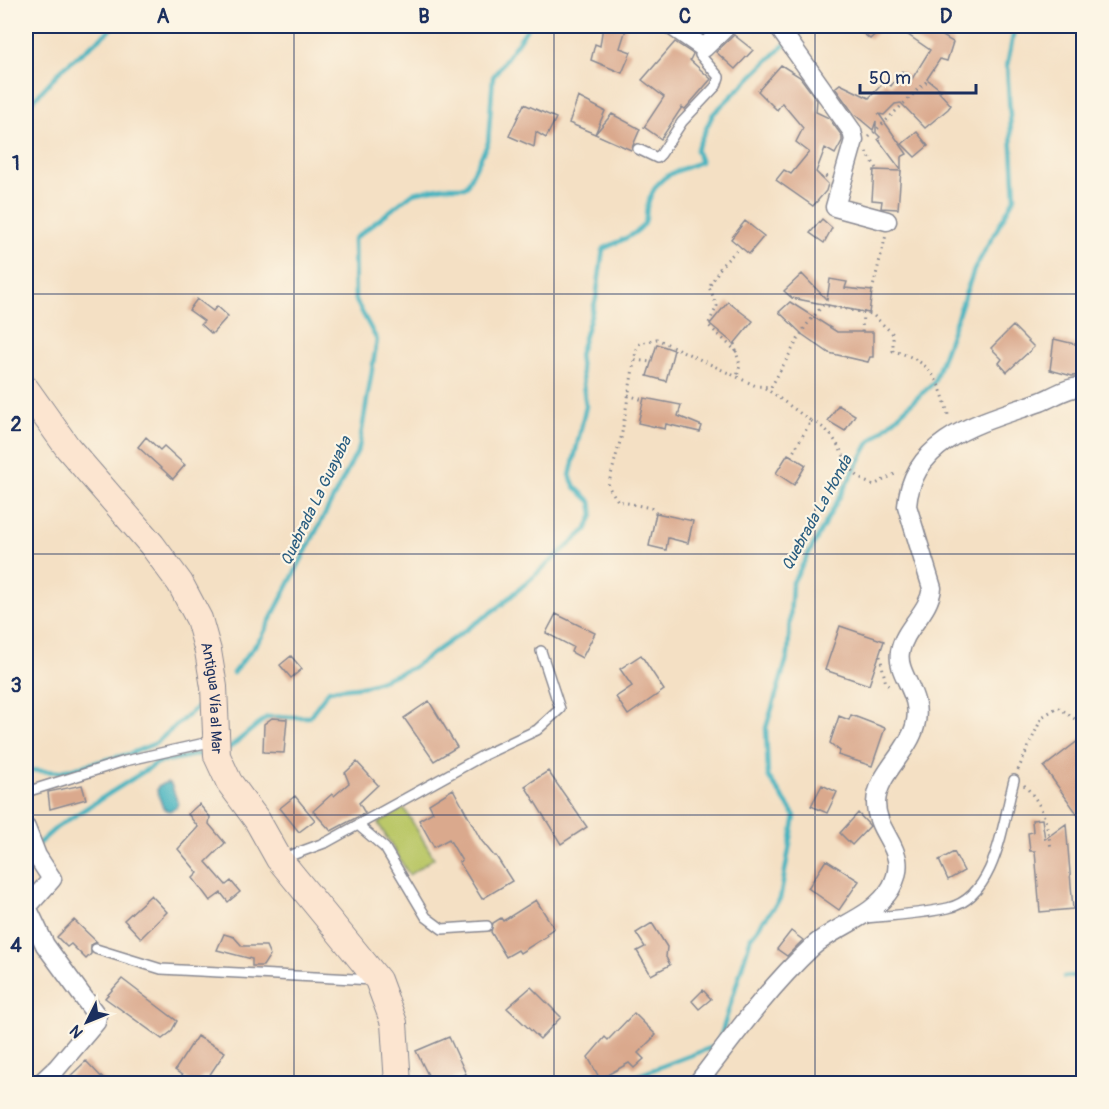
<svg xmlns="http://www.w3.org/2000/svg" width="1109" height="1109" font-family="Pangolin,sans-serif">
<style>
.green{fill:#bbc869;stroke:#6b7c64;stroke-width:1.5}
.water{fill:#44b3bf;stroke:#30718e;stroke-width:1.5}
.lines{fill:none;stroke-linecap:round;stroke-linejoin:round}
.stream{stroke:#44b3bf;stroke-width:4.5}
.building{fill:#daa98d}
.service-casing{stroke:#888891;stroke-width:12}
.minor-casing{stroke:#888891;stroke-width:21}
.secondary-casing{stroke:#888891;stroke-width:28}
.path{stroke:#888891;stroke-width:3;stroke-dasharray:1.5 4.5;stroke-linecap:butt}
.service{stroke:#fff;stroke-width:9}
.minor{stroke:#fff;stroke-width:18}
.secondary{stroke:#fce5d0;stroke-width:26}
.grid{fill:none;stroke:#1b2f5e;stroke-width:1.5;stroke-opacity:0.55}
.labels{text-anchor:middle;dominant-baseline:central;stroke-width:4.5;stroke-linejoin:round;paint-order:stroke}
.street-label{font-size:15px;fill:#1b2f5e;stroke:#fcf5e5}
.water-label{font-size:16px;font-style:italic;fill:#295d80;stroke:#fcf5e5}
.neatline{fill:none;stroke:#1b2f5e;stroke-width:2}
.grid-label{font-size:20px;text-anchor:middle;font-weight:bold;fill:#1b2f5e}
</style>
<rect width="100%" height="100%" fill="#fcf5e5"/>
<filter id="ink" filterUnits="userSpaceOnUse"><feTurbulence type="fractalNoise" baseFrequency=".0167" numOctaves="2"/><feDisplacementMap in="SourceGraphic" scale="12" xChannelSelector="R" yChannelSelector="G"/><feConvolveMatrix kernelMatrix="1 2 1 2 8 2 1 2 1" color-interpolation-filters="sRGB"/></filter>
<filter id="wash" filterUnits="userSpaceOnUse"><feTurbulence type="fractalNoise" baseFrequency=".008" numOctaves="4" result="noise"/><feDisplacementMap in="SourceGraphic" scale="24" xChannelSelector="R" yChannelSelector="G"/><feGaussianBlur stdDeviation="1.35" result="paint"/><feColorMatrix in="noise" values="0 0 0 0 0 0 0 0 0 0 0 0 0 0 0 0 0 1.4 0 .05"/><feComposite in="paint" operator="in"/></filter>
<g filter="url(#wash)">
<rect width="100%" height="100%" fill="#f4e0c4"/>
<path class="green" d="M404,808L434,858L409,875L378,823Z"/>
<path class="water" d="M167,782L171,784L178,803L176,808L169,811L163,808L157,791L158,786Z"/>
<g class="lines">
<path class="stream" d="M790,35L823,26
M26,108L62,69L115,26
M233,673L261,638L359,448L377,340L355,299L354,239L413,193L443,187H466L488,143L493,77L529,26
M228,749L267,717H309L329,690L366,686L412,668L500,606L586,530L593,515L591,502L575,487L570,476L586,406L579,355L596,299L603,249C615,243 635,236 643,225C648,220 645,214 647,207C655,175 672,173 701,162L696,150L713,114L784,45
M26,770L59,772L129,754L156,743L197,707
M38,844L57,827L157,763L205,753
M1064,977L1084,975
M632,1084L639,1075L718,1045L751,937L780,899L795,816L768,776L766,728L788,655L792,584L869,443L934,382L974,270L1015,197L1007,66L1015,26"/>
</g>
<g id="blocks">
<path class="building" d="M603,26H627L620,48L631,52L622,73L591,60L595,44L600,46Z
M854,26H884L870,39Z
M895,26H926L953,42L947,61L940,59L927,79L941,90L939,92L951,105L948,109L925,128L901,103L895,104L884,115L879,114L907,154L901,157V170L878,139L880,137L876,133V121L873,130L854,114L835,88L840,84L869,98L885,81L891,86L902,71L912,79L930,50Z
M734,35L753,50L735,69L716,52Z
M675,42L693,54L690,60L711,79L685,109L682,107L661,139L644,127L664,97L642,80Z
M781,65L800,77L817,100L816,112L829,118L842,136V141L835,154L825,148L816,172L828,184L826,191L813,206L776,180L784,170L791,174L809,152L796,142L803,128L782,103L777,110L758,91Z
M578,97L605,111L595,134L569,123Z
M524,104L556,118L546,138L536,132L534,147L509,136Z
M612,114L640,129L631,150L595,134Z
M917,132L928,146L915,157L902,144Z
M874,170L901,171L898,209L881,208L882,201L872,200Z
M822,219L832,228L824,243L810,233Z
M745,221L764,236L749,254L731,239Z
M802,274L827,300L830,279L847,282L845,288L872,291L869,313L792,298L784,291Z
M197,299L213,311L217,306L228,316L212,334L201,324L204,321L189,310Z
M728,302L753,321L734,344L710,324Z
M790,302L837,332H873V357H870L868,362L829,353L803,335L779,312Z
M1013,326L1034,347L1007,372L999,363L1002,359L991,348Z
M1054,339L1083,346V375L1072,376L1050,370Z
M657,344L674,350L666,381L647,376Z
M644,398L681,405L678,416L702,426L700,432L666,424L665,429L638,423Z
M838,405L855,415L845,431L828,421Z
M146,437L160,450L164,446L185,465L173,479L138,447Z
M788,454L806,465L794,485L776,473Z
M656,513L693,521L688,543L668,538L666,550L649,546Z
M556,614L595,633L582,658L571,652L573,647L546,633Z
M840,626L884,641L869,685L825,670Z
M641,655L664,690L628,715L616,697L632,686L620,669Z
M291,656L302,669L291,678L280,665Z
M429,701L457,747L434,761L404,718Z
M851,715L885,728L872,766L838,755L840,751L830,743L839,716L849,720Z
M272,718L287,719L284,753L263,752L264,724Z
M1083,737V822L1044,767Z
M357,762L378,785L359,803L365,813L331,831L313,811L332,794L334,796L349,783L345,773Z
M548,771L587,827L561,844L525,786Z
M82,785L86,799L50,809L48,792Z
M822,785L837,792L827,813L811,806Z
M453,789L481,840L494,856H496L512,881L482,899L459,862L462,861L449,839L434,847L419,820L433,812L429,804Z
M295,796L315,820L299,832L280,808Z
M199,804L210,817L209,824L225,843L206,862L226,885L231,881L240,892L228,902L221,893L210,901L193,878L198,873L178,849L198,827L188,814Z
M858,813L870,826L852,845L840,833Z
M1042,819L1045,839L1066,824L1073,909L1040,912L1035,851H1030L1028,833L1033,832L1032,820Z
M954,852L964,871L948,880L939,860Z
M826,860L859,881L839,910L808,888Z
M151,895L167,912L141,938L124,920Z
M536,900L554,928L546,934L547,936L520,953L518,950L506,957L491,932L493,923L501,918L503,921Z
M74,920L97,942L91,945V954L86,959L71,944L67,947L57,937Z
M652,923L667,947L666,957L670,965L651,975L637,951L645,947L636,933Z
M791,931L803,940L787,956L777,949Z
M224,934L234,937L242,946H266L270,955L263,966H252V959L217,950Z
M122,979L177,1021L171,1032L162,1039L105,998Z
M531,987L561,1017L540,1039L507,1008Z
M703,990L711,999L699,1009L692,1001Z
M634,1013L656,1035L638,1053L644,1059L634,1068L629,1063L600,1079L588,1057L605,1037L608,1040Z
M197,1036L225,1052L209,1076H202L199,1083H193L175,1070Z
M449,1037L466,1074L441,1083H432L416,1051Z
M86,1061L107,1083H63Z"/>
</g>
</g>
<g filter="url(#ink)">
<use href="#blocks" fill-opacity="0" stroke="#888891" stroke-width="1.5"/>
<g class="lines">
<defs>
<path id="service" d="M638,149L657,158L661,154L682,122L716,86L719,77L700,55L702,48
M26,792L125,761L214,741
M358,825L385,848L426,917L442,929L487,926
M281,859L327,842L484,755L537,730L560,709L541,651
M866,918C893,915 922,914 948,908C997,897 1003,820 1014,780
M96,949L161,969L373,980
M206,1082L211,1084
M379,1084L396,1075"/>
<path id="minor" d="M672,26L704,48L727,26
M781,26L782,32L852,131L854,140L835,207L887,221
M26,828L37,856L52,879L27,907L45,945L97,1016L96,1022L57,1068L40,1084
M697,1084C733,1037 769,987 812,947C836,925 873,918 891,888C912,850 876,837 876,803C877,774 908,753 915,726C924,694 896,676 900,652C904,628 929,613 932,588L907,506C912,436 987,421 1040,402C1054,397 1069,385 1084,388"/>
<g id="secondary">
<path id="s1" d="M26,389L68,448L152,545L180,583L199,619L208,651L214,687L217,756L229,782L257,820L279,859L378,980L394,1023L398,1084"/>
</g>
</defs>
<use href="#service" class="service-casing"/>
<use href="#minor" class="minor-casing"/>
<use href="#secondary" class="secondary-casing"/>
<path class="path" d="M869,137L928,80L930,81
M866,152L878,170
M821,178L824,175L828,178
M872,291L886,235
M862,332L863,313
M734,344L740,365L737,377
M737,352L708,325L717,306L709,287L722,265L740,247
M635,360L651,362
M765,388L811,421L791,456
M628,395L643,400
M811,421C847,435 839,475 874,485L897,473
M656,513L651,508L618,501L608,486L621,438L636,351L640,343L657,339L756,386L771,387L805,327L823,305L872,314L893,334V351C932,360 941,383 949,419
M880,656L886,684L892,687
M1018,770L1042,717L1058,707L1082,724L1084,729
M1024,785C1044,806 1046,820 1051,848"/>
<use href="#service" class="service"/>
<use href="#minor" class="minor"/>
<use href="#secondary" class="secondary"/>
</g>
</g>
<path class="grid" d="M294,26V1084M554,26V1084M815,26V1084M26,294H1084M26,554H1084M26,815H1084"/>
<g class="labels">
<g class="street-label">
<text stroke="none"><textPath href="#s1" startOffset="369">Antigua Vía al Mar</textPath></text>
</g>
<g class="water-label">
<text transform="translate(316 501) rotate(-64)">Quebrada La Guayaba</text>
<text transform="translate(817 513) rotate(-61)">Quebrada La Honda</text>
</g>
</g>
<rect width="1109" height="1109" fill="none" stroke="#fcf5e5" stroke-width="66"/>
<g transform="translate(87 1022) rotate(227)" stroke="#fcf5e5" stroke-width="4.5" paint-order="stroke">
<path d="M0-4.5L10 22L0 15L-10 22Z" fill="#1b2f5e"/>
<text y="-9" font-size="16" font-weight="bold" text-anchor="middle" fill="#1b2f5e">N</text>
</g>
<path d="M860 84v9h116v-9" fill="none" stroke="#1b2f5e" stroke-width="3"/>
<text x="869" y="84" font-size="18" fill="#1b2f5e" stroke="#fcf5e5" stroke-width="4.5" paint-order="stroke">50 m</text>
<rect x="33" y="33" width="1043" height="1043" class="neatline"/>
<g class="grid-label">
<text x="163" y="23">A</text>
<text x="424" y="23">B</text>
<text x="685" y="23">C</text>
<text x="946" y="23">D</text>
<text x="16" y="170">1</text>
<text x="16" y="431">2</text>
<text x="16" y="692">3</text>
<text x="16" y="952">4</text>
</g>
</svg>
